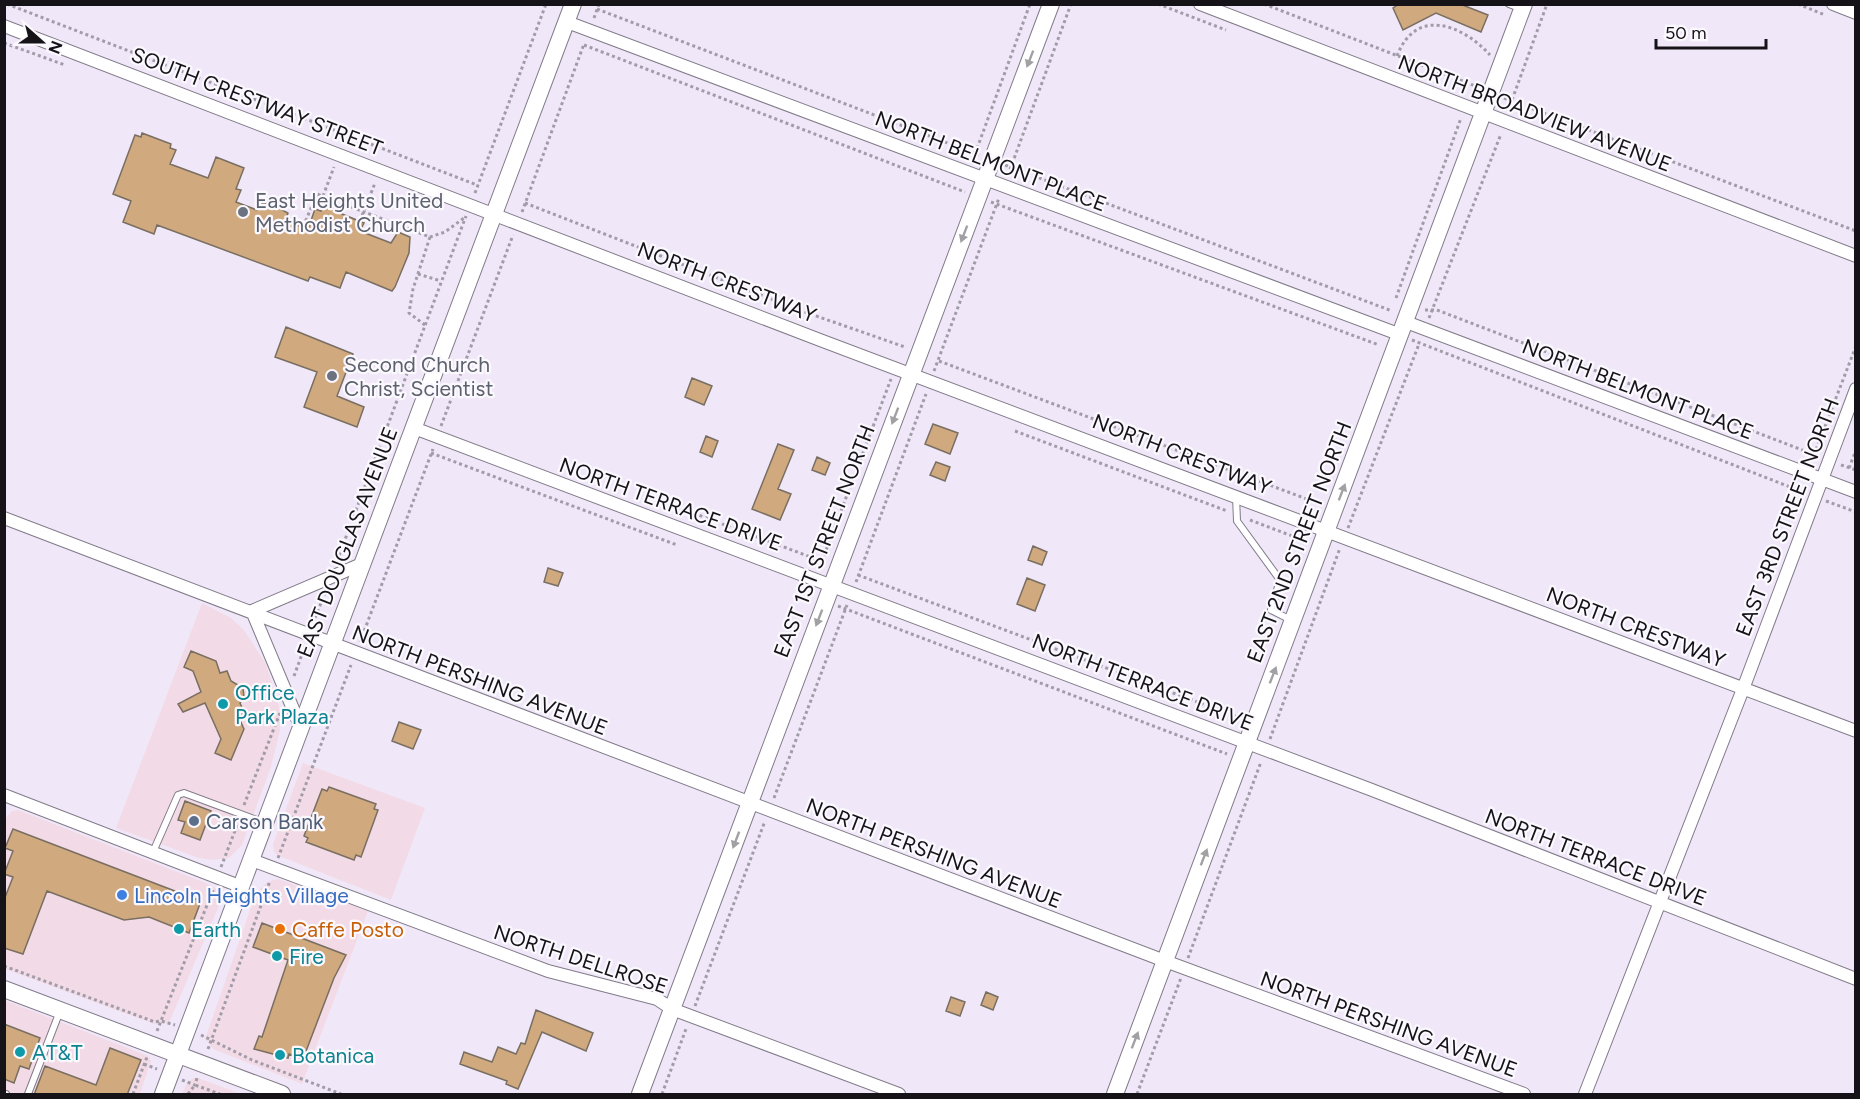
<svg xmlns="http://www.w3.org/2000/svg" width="1860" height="1099" font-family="Figtree,sans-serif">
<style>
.commercial{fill:#f2dbe6}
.building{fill:#d0a97e;stroke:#796e62;stroke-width:1.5}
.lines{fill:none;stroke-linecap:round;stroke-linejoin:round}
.lane-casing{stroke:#827b89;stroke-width:8}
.street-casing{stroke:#827b89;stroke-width:14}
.secondary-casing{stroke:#827b89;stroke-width:18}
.path{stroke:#a29ca9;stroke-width:3;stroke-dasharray:3 3;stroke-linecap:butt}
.lane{stroke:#fff;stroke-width:6}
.street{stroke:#fff;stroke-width:12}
.secondary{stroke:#fff;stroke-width:16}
.oneway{fill:#a1a0a3}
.worship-dot{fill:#6b7280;stroke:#fbf8fe;stroke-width:2}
.culture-dot{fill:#0f9aa8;stroke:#fbf8fe;stroke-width:2}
.service-dot{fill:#5c6f8a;stroke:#fbf8fe;stroke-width:2}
.shop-dot{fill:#3f7fe0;stroke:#fbf8fe;stroke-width:2}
.food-dot{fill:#e8710a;stroke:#fbf8fe;stroke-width:2}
.labels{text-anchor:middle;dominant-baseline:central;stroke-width:4.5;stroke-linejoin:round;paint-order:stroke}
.street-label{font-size:21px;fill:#151218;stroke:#fbf8fe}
.worship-label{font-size:21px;fill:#5b616d;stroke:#fbf8fe;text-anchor:start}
.culture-label{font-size:21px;fill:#0d838f;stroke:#fbf8fe;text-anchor:start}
.service-label{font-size:21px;fill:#4e5e75;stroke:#fbf8fe;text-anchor:start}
.shop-label{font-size:21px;fill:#366cbe;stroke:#fbf8fe;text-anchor:start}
.food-label{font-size:21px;fill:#c56008;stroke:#fbf8fe;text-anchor:start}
</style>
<rect width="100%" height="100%" fill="#f0e8f9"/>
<path class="commercial" d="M202,603L231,618L244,630L266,664L279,706L280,731L271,767L242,845L229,858L213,860L199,858L116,828Z
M303,763L425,808L391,900L279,856L274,852L273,844Z
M18,810L211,885L219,891L221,899L218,908L169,1023L154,1024L5,969L4,820L12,811Z
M278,879L368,911L302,1084L213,1049L205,1039L251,907L260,889L267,882Z
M4,1000L148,1056L151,1061L140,1094H5Z
M193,1078H198L241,1094H182L187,1083Z"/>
<path class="building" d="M1399,4H1460L1488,15L1481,32L1436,13L1403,30L1393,8Z
M142,133L171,144L170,148L176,150L170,164L208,178L216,157L244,168L236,189L241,190L236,202L257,210L260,202L265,204L267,201L284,207L282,210L288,213L285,221L308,229L315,209L321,211L324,202L338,207L337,209L343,212L342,214L364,223L360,231L391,243L398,232L410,237L409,253L395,287L392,291L346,272L340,288L310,277L308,281L157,225L154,234L123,222L131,201L113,194L135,135L141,137Z
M286,327L353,354L337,396L364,407L357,427L304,407L317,372L275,357Z
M692,378L712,386L704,405L685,397Z
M933,424L958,433L950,454L925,444Z
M706,436L718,441L712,457L700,452Z
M778,444L794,450L778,489L791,494L780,520L752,509Z
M817,457L830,463L825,475L812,470Z
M936,462L950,467L945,481L930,475Z
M1033,546L1047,552L1042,565L1028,560Z
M548,568L563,573L558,586L544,582Z
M1027,578L1045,585L1035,611L1017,604Z
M191,651L216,661L220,673L227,671L231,681L243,688L244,697L240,703L245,715L239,718L244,729L231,760L215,753L221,739L205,703L183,712L178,704L201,692L193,671L184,667Z
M399,722L421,730L413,749L392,741Z
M329,787L376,804L374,809L378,810L361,857L356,855L354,860L306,842L308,838L304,836L322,789L327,791Z
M185,801L211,811L200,840L181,833L185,822L178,820Z
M13,829L201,901L189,933L149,917L124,920L47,891L23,954L4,948V900L13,877L4,874L13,851L5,848Z
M262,923L346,955L334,978L303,1059L289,1054L288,1058L254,1049L259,1036L262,1037L288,960L253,947Z
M986,992L998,997L993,1010L981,1005Z
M951,997L965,1002L960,1016L946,1011Z
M536,1010L593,1033L586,1051L542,1032L518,1089L506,1084L507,1081L460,1064L464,1052L492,1062L498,1047L516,1054L521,1043L525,1044Z
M4,1024L40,1038L29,1069L20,1066L14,1083L4,1079Z
M110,1048L141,1060L127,1095H34L45,1066L96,1085Z"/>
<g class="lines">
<defs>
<path id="lane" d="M1509,4L1522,9
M1236,496L1237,521L1280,580L1271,610L1291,620
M153,852L178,795L184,793L265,823
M4,1094H6
M28,1094L60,1011"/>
<path id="street" d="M1200,4L1856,256
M1833,4L1856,13
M567,22L1401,335
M4,26L820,340L1856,731
M1406,322L1856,492
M414,428L1372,790L1856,979
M4,518L1165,961L1524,1094
M301,728L252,611L364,563
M4,795L242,887
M252,860L548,971L657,999L672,1009L899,1094
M1585,1094L1743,689L1856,389"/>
<path id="secondary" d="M4,989L282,1094
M163,1094L573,4
M640,1094L1051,4
M1115,1094L1524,4"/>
</defs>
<use href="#lane" class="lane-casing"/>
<use href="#street" class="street-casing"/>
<use href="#secondary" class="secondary-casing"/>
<path class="path" d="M7,4L477,185
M1158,4L1226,30
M1264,4L1478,87
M1798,4L1825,15
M597,9L979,155
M594,18L599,4
M4,43L65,65
M584,45L965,192
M1397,56C1416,6 1463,25 1490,55
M1504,98L1856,231
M1508,111L1547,4
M975,154L1030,4
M1005,165L1392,311
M1008,175L1071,4
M475,193L546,4
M323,196L334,167
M991,202L1379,345
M525,203L802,311L905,347
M522,212L584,44
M360,221L375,183
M301,232L317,194L430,237L445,232L464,218
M418,274L441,281
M1396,298L1461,118
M1425,310H1437L1818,456
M1429,318L1501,134
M425,325L409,313L413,289L430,237
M1412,340L1803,492
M939,361L1320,504
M934,371L999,198
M441,426L513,235
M1015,431L1227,511
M431,453L677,545
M1814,455L1856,346
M1841,465L1856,470
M1849,468L1856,450
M1826,501L1856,512
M677,507L824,562
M1250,520L1308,542
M1348,528L1419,344
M337,561L466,216
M822,561L891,379
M858,575L1240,718
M856,582L926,394
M838,606L1227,754
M313,623L325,593
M360,642L433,449
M294,676L305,646
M1270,739L1340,548
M774,798L847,605
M244,805L280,713
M278,858L351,665
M221,867L238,823
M1188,958L1261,762
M4,966L155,1022L161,1021L175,1025
M695,1006L765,821
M157,1031L213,890
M201,1035L252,1060L341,1094
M208,1049L270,881
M144,1064L157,1069
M182,1080L195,1085L197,1078
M133,1094L147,1057
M188,1094L195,1085L220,1094
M662,1094L686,1029
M1137,1094L1181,978"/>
<use href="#lane" class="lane"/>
<use href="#street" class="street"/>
<use href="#secondary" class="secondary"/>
</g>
<defs><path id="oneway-solid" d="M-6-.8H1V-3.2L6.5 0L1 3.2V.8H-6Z" transform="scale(1.5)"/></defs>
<g class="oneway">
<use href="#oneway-solid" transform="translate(1030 59) rotate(111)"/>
<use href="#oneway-solid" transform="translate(964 234) rotate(111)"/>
<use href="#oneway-solid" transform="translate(895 416) rotate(111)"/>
<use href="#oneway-solid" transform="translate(1342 492) rotate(-69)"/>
<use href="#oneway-solid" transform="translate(819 618) rotate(111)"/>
<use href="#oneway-solid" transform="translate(1273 675) rotate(-69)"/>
<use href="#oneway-solid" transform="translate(736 840) rotate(111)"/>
<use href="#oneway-solid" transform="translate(1204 857) rotate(-69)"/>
<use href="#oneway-solid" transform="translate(1135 1040) rotate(-69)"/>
</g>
<g class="worship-dot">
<circle cx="243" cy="212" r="6"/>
<circle cx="332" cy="376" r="6"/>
</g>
<g class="culture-dot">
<circle cx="223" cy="704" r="6"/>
<circle cx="179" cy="929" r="6"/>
<circle cx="277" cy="956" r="6"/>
<circle cx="20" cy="1052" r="6"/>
<circle cx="280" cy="1055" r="6"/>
</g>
<circle class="service-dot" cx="194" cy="821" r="6"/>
<circle class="shop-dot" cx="122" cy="895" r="6"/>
<circle class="food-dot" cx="280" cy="929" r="6"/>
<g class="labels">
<g class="street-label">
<text transform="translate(257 101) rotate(21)">SOUTH CRESTWAY STREET</text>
<text transform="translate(1535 113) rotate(21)">NORTH BROADVIEW AVENUE</text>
<text transform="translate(991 161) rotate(21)">NORTH BELMONT PLACE</text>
<text transform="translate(727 282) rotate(21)">NORTH CRESTWAY</text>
<text transform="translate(1638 389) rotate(21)">NORTH BELMONT PLACE</text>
<text transform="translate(1182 454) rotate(21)">NORTH CRESTWAY</text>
<text transform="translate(671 504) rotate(20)">NORTH TERRACE DRIVE</text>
<text transform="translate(1787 517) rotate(-69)">EAST 3RD STREET NORTH</text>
<text transform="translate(824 541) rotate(-69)">EAST 1ST STREET NORTH</text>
<text transform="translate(347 542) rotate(-69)">EAST DOUGLAS AVENUE</text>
<text transform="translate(1299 542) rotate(-69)">EAST 2ND STREET NORTH</text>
<text transform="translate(1636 627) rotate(21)">NORTH CRESTWAY</text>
<text transform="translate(480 680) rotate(21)">NORTH PERSHING AVENUE</text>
<text transform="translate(1143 682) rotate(21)">NORTH TERRACE DRIVE</text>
<text transform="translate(934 853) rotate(21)">NORTH PERSHING AVENUE</text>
<text transform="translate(1596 857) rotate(21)">NORTH TERRACE DRIVE</text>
<text transform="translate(581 959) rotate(18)">NORTH DELLROSE</text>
<text transform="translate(1389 1024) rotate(20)">NORTH PERSHING AVENUE</text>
</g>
<g class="worship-label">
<text x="255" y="200">East Heights United<tspan x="255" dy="24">Methodist Church</tspan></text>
<text x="344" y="364">Second Church<tspan x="344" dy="24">Christ, Scientist</tspan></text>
</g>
<g class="culture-label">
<text x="235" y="692">Office<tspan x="235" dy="24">Park Plaza</tspan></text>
<text x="191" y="929">Earth</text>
<text x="289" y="956">Fire</text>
<text x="32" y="1052">AT&amp;T</text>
<text x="292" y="1055">Botanica</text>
</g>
<g class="service-label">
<text x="206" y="821">Carson Bank</text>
</g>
<g class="shop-label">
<text x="134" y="895">Lincoln Heights Village</text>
</g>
<g class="food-label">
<text x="292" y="929">Caffe Posto</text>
</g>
</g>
<rect width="1860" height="1099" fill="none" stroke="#151218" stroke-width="12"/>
<g transform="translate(42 42) rotate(111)" stroke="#fbf8fe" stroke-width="4.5" paint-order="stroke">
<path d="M0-4.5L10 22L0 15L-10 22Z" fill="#151218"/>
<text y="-9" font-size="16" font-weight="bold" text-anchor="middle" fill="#151218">N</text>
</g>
<path d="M1656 39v9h110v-9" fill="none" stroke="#151218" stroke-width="3"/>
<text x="1665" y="39" font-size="18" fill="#151218" stroke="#fbf8fe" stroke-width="4.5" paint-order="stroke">50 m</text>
</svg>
